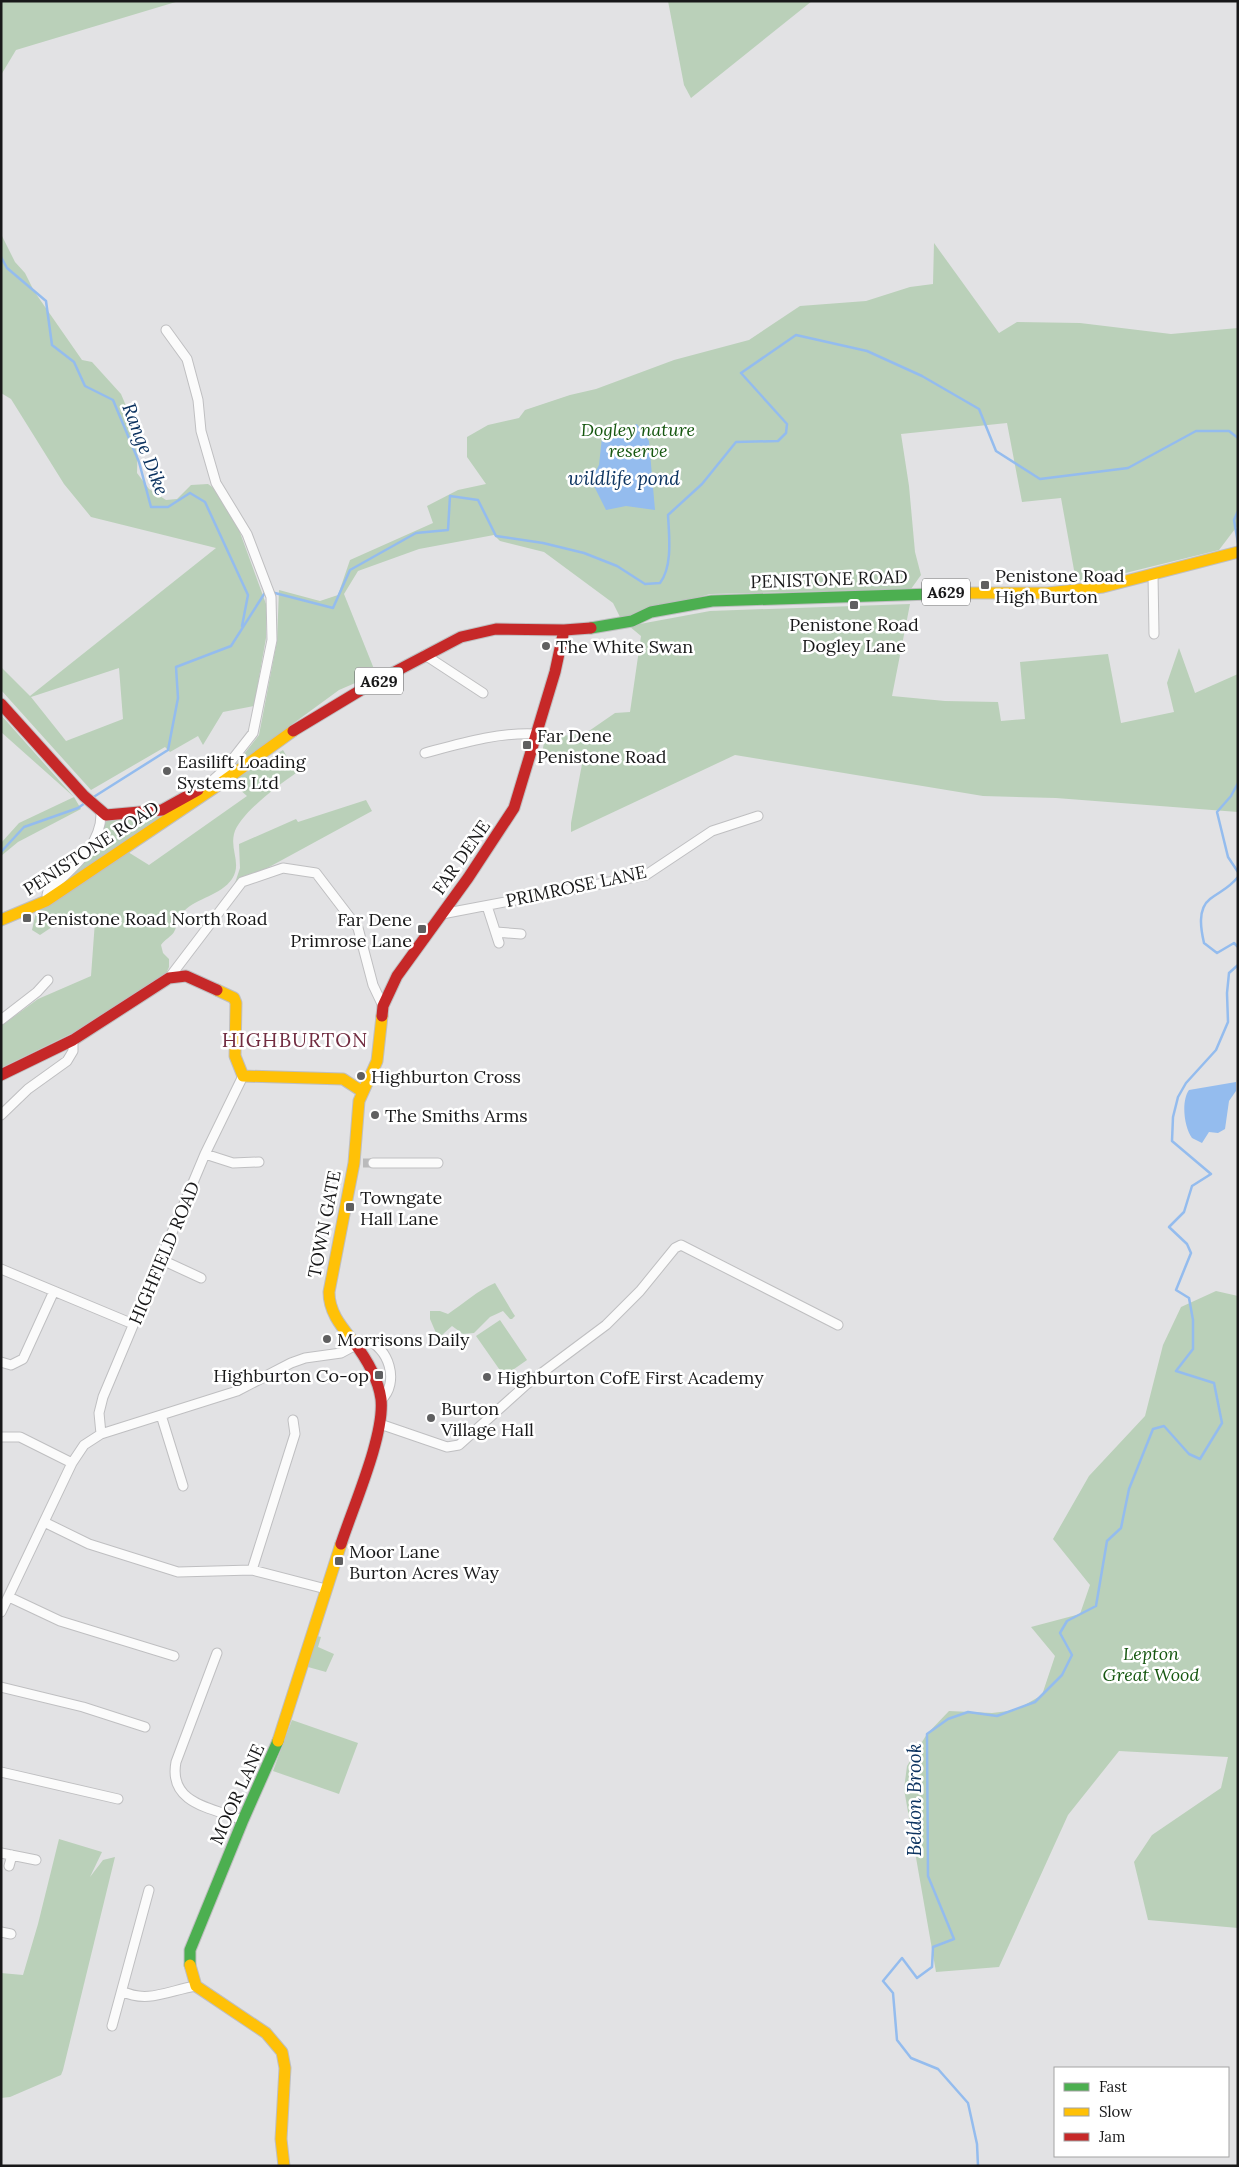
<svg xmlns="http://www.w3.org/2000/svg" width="1239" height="2167" font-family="Lora,serif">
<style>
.green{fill:#bad0b9;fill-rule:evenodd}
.water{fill:#94bcee}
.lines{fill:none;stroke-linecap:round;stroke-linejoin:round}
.stream{stroke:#94bcee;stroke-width:2.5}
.street-tunnel{stroke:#bababb;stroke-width:9;stroke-dasharray:9 4.5;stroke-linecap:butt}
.street-casing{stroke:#bfbfc1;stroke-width:11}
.fast-casing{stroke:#bfbfc1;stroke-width:13}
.slow-casing{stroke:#bfbfc1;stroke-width:13}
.jam-casing{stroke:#bfbfc1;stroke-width:13}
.street{stroke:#fbfbfb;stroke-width:9}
.fast{stroke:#4caf50;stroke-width:11}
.slow{stroke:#ffc107;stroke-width:11}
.jam{stroke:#c62828;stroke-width:11}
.poi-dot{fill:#5f5f60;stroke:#fff;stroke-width:2}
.labels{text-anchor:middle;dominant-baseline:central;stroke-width:5;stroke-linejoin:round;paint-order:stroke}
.shield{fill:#fff;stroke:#5d5d5e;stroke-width:1}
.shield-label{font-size:16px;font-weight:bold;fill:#181819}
.park-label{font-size:18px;font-style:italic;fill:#165710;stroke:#fff}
.poi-label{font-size:18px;fill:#181819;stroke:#fff;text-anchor:start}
.street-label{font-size:18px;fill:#181819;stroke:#fff}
.water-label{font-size:19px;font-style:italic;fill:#0c3360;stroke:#fff}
.quarter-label{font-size:20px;letter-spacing:1px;fill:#712c40;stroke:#fff}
</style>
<rect width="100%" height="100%" fill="#e2e2e4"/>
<path class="green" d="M1,1H179L16,50L1,75Z
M668,1H812L691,98L684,85Z
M1,234L15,262L25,273L34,291L82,360L92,362L121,394L138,434L137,473L149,489L166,500L177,499L191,485L208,484L218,491L238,527L266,604V638L254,706L223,712L203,745L198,736L170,752L165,747L91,790L1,690V667L30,696L216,548L91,517L64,484L11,399L1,393ZM119,668L123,719L66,741L31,697Z
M934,243L999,333L1017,322L1080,323L1171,334L1238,328V525L1219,550L1101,579L1076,581L1061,498L1022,502L1007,423L901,434L909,486L915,552L921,575L911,589L710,594L621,619L613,603L544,552L500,541L494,535L419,549L358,571L344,594L376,674L339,690L234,767L259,735L277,641L279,590L320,601L338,595L350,560L433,523L427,506L458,490L486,484L467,457V437L488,425L519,418L525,410L570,395L596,389L674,360L749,340L800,306L866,301L910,287L933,284Z
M910,604L892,696L945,701L998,702L1001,721L1025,719L1020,662L1108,654L1121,723L1174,712L1167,683L1179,648L1195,693L1238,674V812L1056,798L983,796L735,755L571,832V823L582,764L541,758L545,738L586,733L615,713L630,712L641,636L629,626L710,611Z
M1,715L74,797L81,809L18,842L1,856V843L19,823L74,797L1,732Z
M283,750L296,773C279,785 239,814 234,834C230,850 242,864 232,879C221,895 197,898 184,911C178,917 178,925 174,932C172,936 164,940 161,945L163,953L169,959V967L166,974L87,1026L1,1068V1026L38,999L91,976L95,921L70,915L40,935L32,930L36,912L128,852L149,865L247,796L231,782Z
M366,800L372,811L234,886L240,868L239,844L296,819L298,822Z
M164,815L67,880L89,857L107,820Z
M495,1283L513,1313L515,1316L512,1319H510L503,1311L490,1317L474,1333L463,1334L452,1326L442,1335L436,1333L430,1319V1311H440L448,1314C463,1304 478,1290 495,1283Z
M1216,1291L1238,1296V1928L1148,1920L1134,1862L1152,1835L1221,1788L1228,1757L1119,1751L1068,1815L999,1967L936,1972L904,1789L907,1766L927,1734L949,1711L992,1713L1016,1710L1042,1695L1055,1656L1031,1627L1080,1614L1090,1585L1053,1539L1089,1476L1145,1416L1163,1345L1181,1307Z
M500,1320L527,1360L504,1376L476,1336Z
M317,1636L321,1637L318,1647L334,1654L326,1672L308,1667Z
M292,1720L358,1743L339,1794L273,1771Z
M59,1839L102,1852L90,1877L103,1860L115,1857L63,2070L61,2075L10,2097L1,2098V1973L23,1975L38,1924Z"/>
<path class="water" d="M637,424L649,441L655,510L626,506L606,510L591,480L599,465L602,437Z
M1236,1082V1091L1229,1101L1225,1129L1218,1133L1209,1132L1202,1143L1192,1138C1184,1127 1181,1101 1189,1090Z"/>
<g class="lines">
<path class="stream" d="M1,257L7,268L46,301L52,345L74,362L85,386L113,400L139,462L151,507H168L190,493L205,502L248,595L242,626
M1238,511L1234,520L1238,543
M271,592L333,608L350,570L416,533L448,530L450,496L478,500L496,536L543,543L584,553L617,566L645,584L660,583C673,566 669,535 668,515L702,484L736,442L778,441L786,433L787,424L741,373L796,335L867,351L922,376L979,409L996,451L1040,479L1128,468L1196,431H1229L1238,438
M1238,783L1231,796L1217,812L1228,857L1238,872
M92,798L168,750L178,698L176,667L231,646L266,591
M1,852L24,827L78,808L85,803
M1238,877C1228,889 1222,890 1210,899C1197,909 1201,930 1204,943L1217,953L1234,943L1238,947
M978,2166L977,2144L968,2103L938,2069L911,2058L897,2040L893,1993L883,1981L902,1958L917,1978L932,1967L933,1947L954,1939L928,1876L927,1734L948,1719L968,1712L997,1716L1035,1702L1062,1675L1072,1655L1060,1633L1067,1621L1096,1606L1107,1541L1121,1528L1129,1489L1153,1429L1164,1426L1189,1454L1200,1459L1222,1423L1214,1383L1176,1371L1193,1349V1320L1189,1298L1176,1290L1191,1253L1187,1244L1169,1227L1184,1212L1192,1186L1211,1174L1172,1141L1173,1117L1178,1097L1186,1083L1216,1050L1228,1022L1227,993L1229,973L1238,965"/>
<path class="street-tunnel" d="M363,1163H373"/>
<defs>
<path id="street" d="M166,330L187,359L198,400L201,431L216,483L247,534L271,597L272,640L253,733L224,770L214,779V783
M1153,575L1154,634
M425,655L483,693
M425,753C462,743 498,732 536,734
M47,895L48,891C70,870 102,846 101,813
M487,906L499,943
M442,914L646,875L712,831L758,816
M496,932L521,934
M169,978L242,882L283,868L316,873L358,928L373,985L383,1006
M1,1020L37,992L48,980
M1,1115L28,1089L67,1061L73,1051V1040
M205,1154L233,1163L259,1162
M373,1163H438
M160,1259L201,1278
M1,1269L133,1324
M1,1362L11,1365L23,1359L54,1291
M161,1415L183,1486
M380,1424L447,1447L459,1445L527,1384L606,1325L640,1291L675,1248L681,1245L838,1325
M101,1434L99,1413L103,1397L205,1154L243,1076
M1,1437H20L72,1463
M44,1522L89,1544L178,1572L252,1570L326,1589
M252,1570L295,1434L293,1420
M9,1597L60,1621L174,1656
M1,1612L72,1463L84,1445L101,1434L237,1391L291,1363L305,1358L341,1353L365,1340C389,1346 400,1383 381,1400
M217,1653L176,1762C168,1804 212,1808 243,1820
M1,1687L83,1707L145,1727
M1,1772L118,1799
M1,1853L36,1860
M9,1866L12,1855
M1,1932L11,1934
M122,1991C147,2004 170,1990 196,1986
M112,2026L149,1890"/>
<path id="fast" d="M591,628L632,621L651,612L712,601L963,593
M190,1965V1950L243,1820L278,1741"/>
<path id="slow" d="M963,593H1048L1103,587L1238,552
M1,920L46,901L214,788L293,731
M217,990L234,998L236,1003L235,1056L243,1076L343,1079L363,1092
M353,1341C341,1326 329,1312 329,1292L354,1163L359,1101L377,1061L382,1016
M278,1741L341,1544
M190,1965L196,1986L266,2033L282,2052L285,2068L281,2139L284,2166"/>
<path id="jam" d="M1,704L84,796L106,815L162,810L198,790
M293,731L366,687L461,637L496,629L564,630L591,628
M382,1016L383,1006L397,976L468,878L514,808L555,672L564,630
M1,1075L73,1040L169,978L186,976L217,990
M341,1544C353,1507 385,1435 381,1399C378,1377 366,1358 353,1341"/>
</defs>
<use href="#street" class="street-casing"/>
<use href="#fast" class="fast-casing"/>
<use href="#slow" class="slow-casing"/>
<use href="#jam" class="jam-casing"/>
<use href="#street" class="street"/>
<use href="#fast" class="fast"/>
<use href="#slow" class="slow"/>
<use href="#jam" class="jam"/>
</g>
<g class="poi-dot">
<rect x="980" y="580" width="10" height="10" rx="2.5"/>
<rect x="849" y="600" width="10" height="10" rx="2.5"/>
<circle cx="546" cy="646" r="5"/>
<rect x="522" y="740" width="10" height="10" rx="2.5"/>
<circle cx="167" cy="771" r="5"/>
<rect x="22" y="913" width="10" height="10" rx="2.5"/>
<rect x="417" y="924" width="10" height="10" rx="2.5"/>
<circle cx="361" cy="1076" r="5"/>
<circle cx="375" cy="1115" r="5"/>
<rect x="345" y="1202" width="10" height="10" rx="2.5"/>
<circle cx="327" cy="1339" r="5"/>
<rect x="374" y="1370" width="10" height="10" rx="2.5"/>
<circle cx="487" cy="1377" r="5"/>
<circle cx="431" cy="1418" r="5"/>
<rect x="334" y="1556" width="10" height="10" rx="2.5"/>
</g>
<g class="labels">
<g class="shield">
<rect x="922" y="578.5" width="48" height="27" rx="4"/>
<rect x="355" y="667.5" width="48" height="27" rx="4"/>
</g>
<g class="shield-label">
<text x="946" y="592">A629</text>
<text x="379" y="681">A629</text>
</g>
<g class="park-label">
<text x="638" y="429">Dogley nature<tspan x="638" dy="21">reserve</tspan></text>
<text x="1151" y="1653">Lepton<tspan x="1151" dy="21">Great Wood</tspan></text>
</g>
<g class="poi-label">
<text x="995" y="575">Penistone Road<tspan x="995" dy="21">High Burton</tspan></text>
<text x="854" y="624" text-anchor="middle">Penistone Road<tspan x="854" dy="21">Dogley Lane</tspan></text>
<text x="556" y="646">The White Swan</text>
<text x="537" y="735">Far Dene<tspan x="537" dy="21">Penistone Road</tspan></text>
<text x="177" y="761">Easilift Loading<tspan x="177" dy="21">Systems Ltd</tspan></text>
<text x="37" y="918">Penistone Road North Road</text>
<text x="412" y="919" text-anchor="end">Far Dene<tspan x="412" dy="21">Primrose Lane</tspan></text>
<text x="371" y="1076">Highburton Cross</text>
<text x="385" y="1115">The Smiths Arms</text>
<text x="360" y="1197">Towngate<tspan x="360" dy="21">Hall Lane</tspan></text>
<text x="337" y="1339">Morrisons Daily</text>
<text x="369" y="1375" text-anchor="end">Highburton Co-op</text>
<text x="497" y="1377">Highburton CofE First Academy</text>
<text x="441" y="1408">Burton<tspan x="441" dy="21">Village Hall</tspan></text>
<text x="349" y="1551">Moor Lane<tspan x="349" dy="21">Burton Acres Way</tspan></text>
</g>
<g class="street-label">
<text transform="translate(829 579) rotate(-2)">PENISTONE ROAD</text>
<text transform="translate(91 848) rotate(-33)">PENISTONE ROAD</text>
<text transform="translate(461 857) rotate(-55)">FAR DENE</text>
<text transform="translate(576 886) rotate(-12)">PRIMROSE LANE</text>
<text transform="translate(324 1224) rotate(-79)">TOWN GATE</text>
<text transform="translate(164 1253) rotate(-67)">HIGHFIELD ROAD</text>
<text transform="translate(237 1794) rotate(-66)">MOOR LANE</text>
</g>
<g class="water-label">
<text transform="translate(146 449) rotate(69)">Range Dike</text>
<text x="624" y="478">wildlife pond</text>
<text transform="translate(914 1800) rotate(-90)">Beldon Brook</text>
</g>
<g class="quarter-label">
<text x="295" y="1039">HIGHBURTON</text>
</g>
</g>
<rect width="1239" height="2167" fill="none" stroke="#181819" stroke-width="5"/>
<rect x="1054" y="2067" width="175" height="90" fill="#ffffff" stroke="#a3a3a3"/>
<rect x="1064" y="2083" width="25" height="8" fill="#4caf50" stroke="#a3a3a3"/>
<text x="1099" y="2092" font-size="15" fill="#181819">Fast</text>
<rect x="1064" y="2108" width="25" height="8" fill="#ffc107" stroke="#a3a3a3"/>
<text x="1099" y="2117" font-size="15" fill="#181819">Slow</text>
<rect x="1064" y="2133" width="25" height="8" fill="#c62828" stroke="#a3a3a3"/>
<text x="1099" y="2142" font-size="15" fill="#181819">Jam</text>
</svg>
